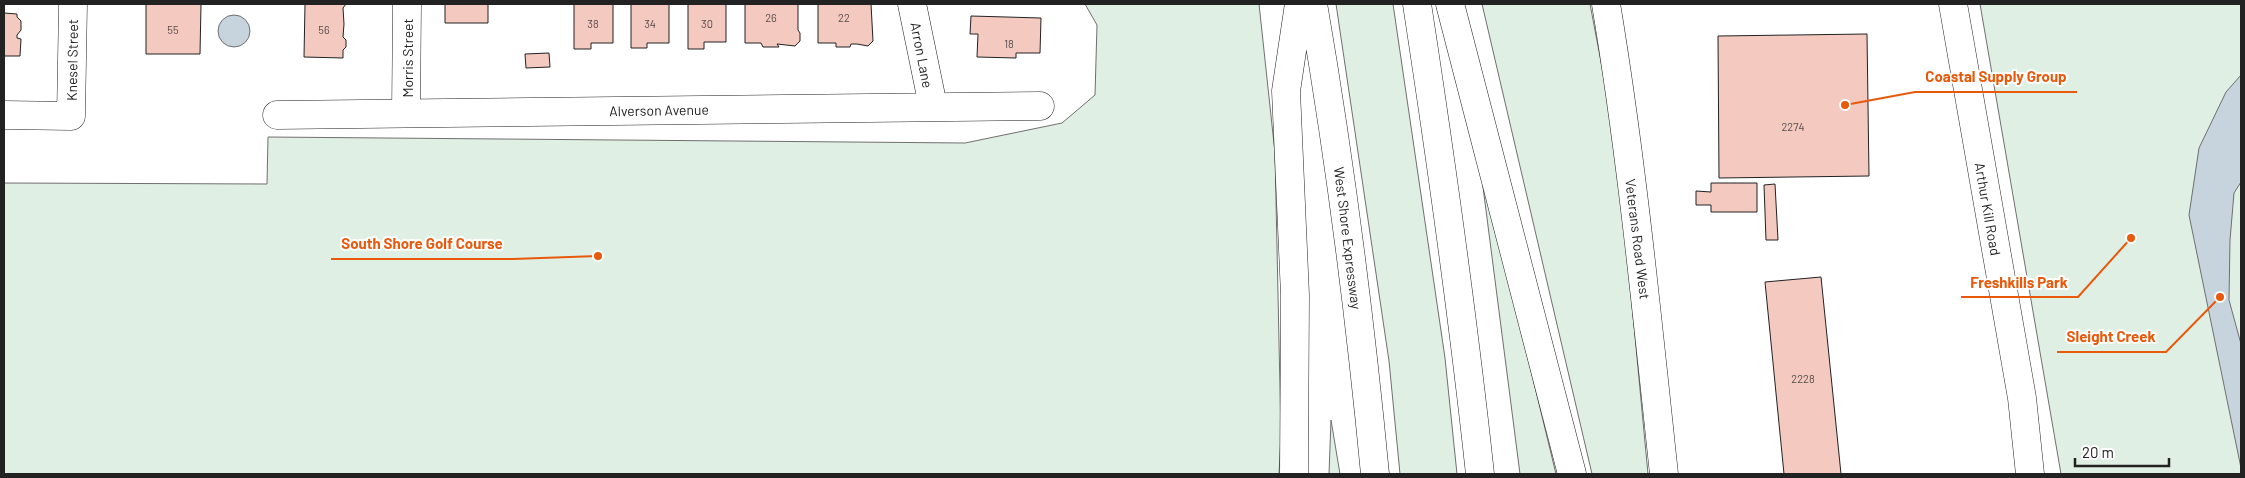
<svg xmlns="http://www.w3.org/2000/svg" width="2245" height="478" font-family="Barlow,sans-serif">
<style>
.green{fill:#e0efe3;stroke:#6f6f6f}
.water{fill:#c7d3dd;stroke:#6f6f6f}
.building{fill:#f3c9c0;stroke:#222}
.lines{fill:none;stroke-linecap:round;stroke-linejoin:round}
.minor-casing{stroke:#222;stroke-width:29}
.highway-casing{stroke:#222;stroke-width:29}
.minor{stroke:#fff;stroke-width:28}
.highway{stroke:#fff;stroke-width:28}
.labels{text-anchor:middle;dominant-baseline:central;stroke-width:4;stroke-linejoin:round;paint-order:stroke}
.number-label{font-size:11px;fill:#564c4a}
.street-label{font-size:14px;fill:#222;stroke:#fff}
.leader{fill:none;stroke:#e8590c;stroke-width:2}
.callout-dot{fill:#e8590c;stroke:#fff;stroke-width:2}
.callout-label{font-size:15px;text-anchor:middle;font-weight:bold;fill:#e8590c;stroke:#fff;stroke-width:4;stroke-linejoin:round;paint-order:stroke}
</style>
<rect width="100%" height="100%" fill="#fff"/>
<path class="green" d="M1085,4H1259L1275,153L1281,436L1279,474H4V183L267,184L268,137L965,143L1062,123L1095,95L1097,25Z
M1336,4H1393L1445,358L1457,474H1400L1389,361Z
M1482,4H1590L1617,146L1648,474H1592Z
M1980,4H2241V474H2061Z
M1479,156L1556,474H1520Z
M1331,420L1340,474H1329Z"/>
<path class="water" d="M218 31a16 16 0 1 1 32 0a16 16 0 1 1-32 0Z
M2241,75V182L2234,193L2230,240L2229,300L2241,344V468L2189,215L2199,148L2226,92Z"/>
<path class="building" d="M146,4H201L200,54H146Z
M305,4H346L343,8L344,24L343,37L346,40V47L343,50V58L304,57Z
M445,4H488V23H445Z
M574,4H613V43H591V49H574Z
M631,4H669V43H647V48H631Z
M688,4H726V42H704V49H688Z
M745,4H798V30L800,33V41L795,46L777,44L779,47H763L761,43H745Z
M818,4H871L873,41L868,46L857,44H851L850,47H836V43H818Z
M4,13L17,14V17L21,21V30L17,35V38L21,39L20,56H4Z
M971,16L1041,18L1040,53H1016V58L977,57L978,34H970Z
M1867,34L1869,176L1719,178L1718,36Z
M549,53L550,67L526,68L525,54Z
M1711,183H1757V212H1711V205H1696V191L1711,192Z
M1775,184L1778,240H1766L1764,185Z
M1821,277L1841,474H1784L1765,282Z"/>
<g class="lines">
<defs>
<path id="minor" d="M912,4L933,106
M1606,4C1632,159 1647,317 1664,474
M1953,4L2022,398L2030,474
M406,112L407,4
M4,115L71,116L73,4
M277,115L1040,106"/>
<path id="highway" d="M1313,4C1340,160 1360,317 1375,474
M1417,4C1441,160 1463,317 1480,474
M1450,4L1572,474
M1294,474L1295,295L1286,91L1299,4"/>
</defs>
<use href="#minor" class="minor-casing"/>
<use href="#highway" class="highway-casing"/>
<use href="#minor" class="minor"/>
<use href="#highway" class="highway"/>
</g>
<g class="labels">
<g class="number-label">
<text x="771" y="17">26</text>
<text x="844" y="17">22</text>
<text x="593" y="23">38</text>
<text x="650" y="23">34</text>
<text x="707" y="23">30</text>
<text x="173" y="29">55</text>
<text x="324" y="29">56</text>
<text x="1009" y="43">18</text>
<text x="1793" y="126">2274</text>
<text x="1803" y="378">2228</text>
</g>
<g class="street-label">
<text transform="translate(922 55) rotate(79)">Arron Lane</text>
<text transform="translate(407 58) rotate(-90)">Morris Street</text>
<text transform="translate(72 60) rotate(-89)">Knesel Street</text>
<text transform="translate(659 110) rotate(-1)">Alverson Avenue</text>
<text transform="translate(1988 209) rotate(80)">Arthur Kill Road</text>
<text transform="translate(1348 238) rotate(83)">West Shore Expressway</text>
<text transform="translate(1638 239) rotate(83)">Veterans Road West</text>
</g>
</g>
<path class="leader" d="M1845 105L1915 92H2077M598 256L513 259H331M2131 238L2078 297H1961M2220 297L2166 352H2057"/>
<g class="callout-dot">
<circle cx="1845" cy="105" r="5"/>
<circle cx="598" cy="256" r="5"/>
<circle cx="2131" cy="238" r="5"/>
<circle cx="2220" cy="297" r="5"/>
</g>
<g class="callout-label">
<text x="1996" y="82">Coastal Supply Group</text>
<text x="422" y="249">South Shore Golf Course</text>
<text x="2019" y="288">Freshkills Park</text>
<text x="2111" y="342">Sleight Creek</text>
</g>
<rect width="2245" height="478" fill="none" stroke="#222222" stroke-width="10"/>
<path d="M2075 458v8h94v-8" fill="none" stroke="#222222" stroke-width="2.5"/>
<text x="2082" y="458" font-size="15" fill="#222222" stroke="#ffffff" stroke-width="4" paint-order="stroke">20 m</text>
</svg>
